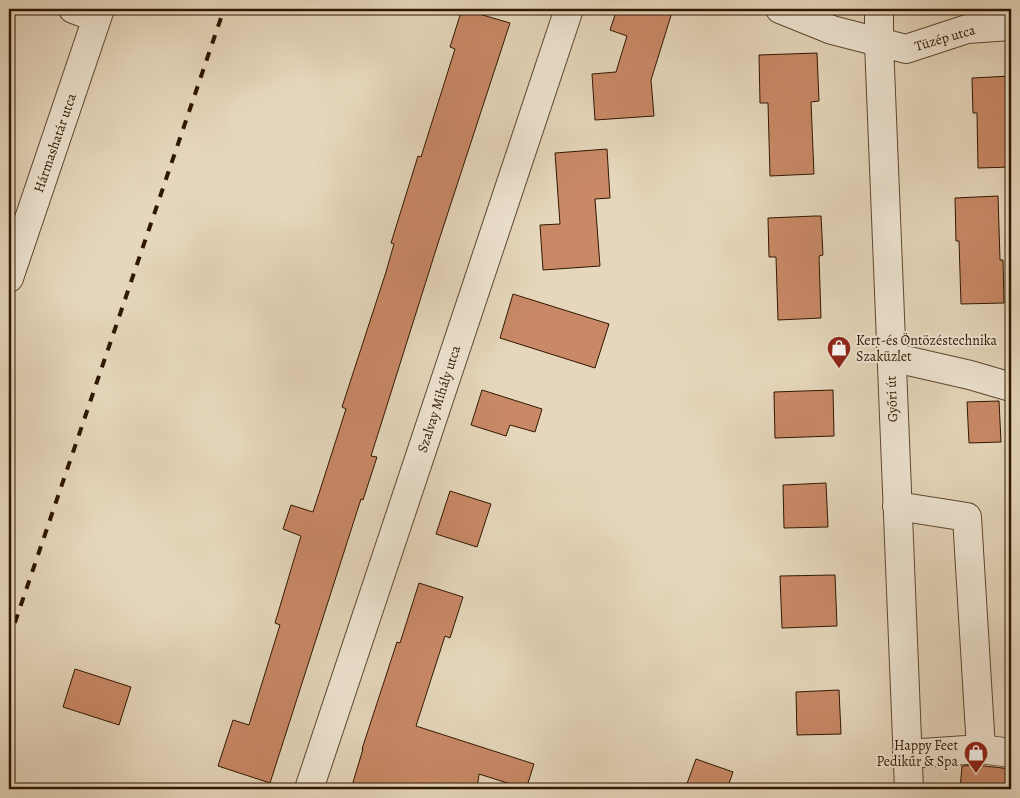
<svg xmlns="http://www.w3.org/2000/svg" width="1020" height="798" font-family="Alegreya,serif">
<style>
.building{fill:#c98967;stroke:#2f1700}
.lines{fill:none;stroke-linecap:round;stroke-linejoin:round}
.minor-casing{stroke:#5d472f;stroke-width:30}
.minor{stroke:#efe5d3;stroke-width:28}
.rail{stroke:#2f1700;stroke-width:4;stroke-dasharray:9 9;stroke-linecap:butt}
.labels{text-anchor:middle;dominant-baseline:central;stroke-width:4;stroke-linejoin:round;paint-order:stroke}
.street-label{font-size:14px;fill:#2f1700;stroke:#efe5d3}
.poi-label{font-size:14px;fill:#2f1700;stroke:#efe5d3;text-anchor:start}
</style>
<rect width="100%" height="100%" fill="#e6d7bc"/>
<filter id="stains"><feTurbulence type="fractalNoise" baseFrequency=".004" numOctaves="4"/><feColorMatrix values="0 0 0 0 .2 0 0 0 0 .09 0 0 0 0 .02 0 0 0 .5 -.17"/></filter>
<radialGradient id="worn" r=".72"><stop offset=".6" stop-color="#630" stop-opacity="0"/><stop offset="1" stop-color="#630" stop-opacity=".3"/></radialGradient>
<path class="building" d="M462,9L510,23L439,240L371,456L377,457L363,500L361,499L270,783L218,766L233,720L249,725L280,625L275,623L301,536L283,529L291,505L313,512L346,409L342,407L386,272L394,244L391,243L418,156L421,157L455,49L450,47Z
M617,9H673L651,80L654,116L595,120L592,74L616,72L627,36L610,30Z
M817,53L819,101L811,102L814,174L770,176L768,103H760L759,55Z
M1011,76V167L978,168L977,113H973L972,78Z
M607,149L610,198L595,199L600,266L543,270L540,225L560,224L555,153Z
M998,196L1000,260H1003L1004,303L961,304L959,241H956L955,198Z
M815,216H821L823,255L819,256L821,318L778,320L776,257H769L768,218Z
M513,294L609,324L595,368L500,338Z
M482,390L542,409L535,432L510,425L506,436L471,425Z
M833,390L834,436L775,438L774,392Z
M999,401L1001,442L969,443L967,402Z
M826,483L828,527L784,528L783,485Z
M450,491L491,504L477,547L436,534Z
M835,575L837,626L782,628L780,576Z
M419,583L463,597L450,638L445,636L416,726L534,764L526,789L479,774L477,789H351L363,749H362L397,642L400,643Z
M75,669L131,687L119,725L63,707Z
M839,690L841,734L797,735L796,692Z
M696,759L733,772L727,789H685Z
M976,765L1011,769V789H960L962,766Z"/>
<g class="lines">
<defs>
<path id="minor" d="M73,9L97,18
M780,9L832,30L906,49L967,29L1011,26
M879,9V43L909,789
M9,278L100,9
M891,357L970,375L1011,387
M897,506L967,517L981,749
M907,754L981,749L1011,753
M309,789L569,9"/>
</defs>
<use href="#minor" class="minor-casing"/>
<use href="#minor" class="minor"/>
<path class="rail" d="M9,640L224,9"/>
</g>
<defs>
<symbol id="shop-pin" viewBox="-11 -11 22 30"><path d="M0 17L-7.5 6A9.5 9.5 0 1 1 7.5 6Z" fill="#8f2418" stroke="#efe5d3"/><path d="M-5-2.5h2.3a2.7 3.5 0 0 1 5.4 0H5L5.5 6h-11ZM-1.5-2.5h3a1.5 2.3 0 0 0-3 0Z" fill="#fff"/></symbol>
</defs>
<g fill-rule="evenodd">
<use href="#shop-pin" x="825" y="334" width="28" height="38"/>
<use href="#shop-pin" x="962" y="739" width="28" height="38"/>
</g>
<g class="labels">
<g class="street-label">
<text transform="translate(945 38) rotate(-16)">Tüzép utca</text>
<text transform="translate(55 143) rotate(-71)">Hármashatár utca</text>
<text transform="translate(439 399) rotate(-72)">Szalvay Mihály utca</text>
<text transform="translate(892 399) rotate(-92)">Győri út</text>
</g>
<g class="poi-label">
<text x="856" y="340">Kert-és Öntözéstechnika<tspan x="856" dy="16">Szaküzlet</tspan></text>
<text x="958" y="745" text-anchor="end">Happy Feet<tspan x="958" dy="16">Pedikűr &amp; Spa</tspan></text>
</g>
</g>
<rect width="1020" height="798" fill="none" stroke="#e6d7bc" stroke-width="30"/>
<rect x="10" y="10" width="1000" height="778" fill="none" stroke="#2f1700" stroke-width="2.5"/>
<rect x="15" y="15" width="990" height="768" fill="none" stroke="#2f1700"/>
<rect width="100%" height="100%" filter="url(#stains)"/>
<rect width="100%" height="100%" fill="url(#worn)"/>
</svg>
